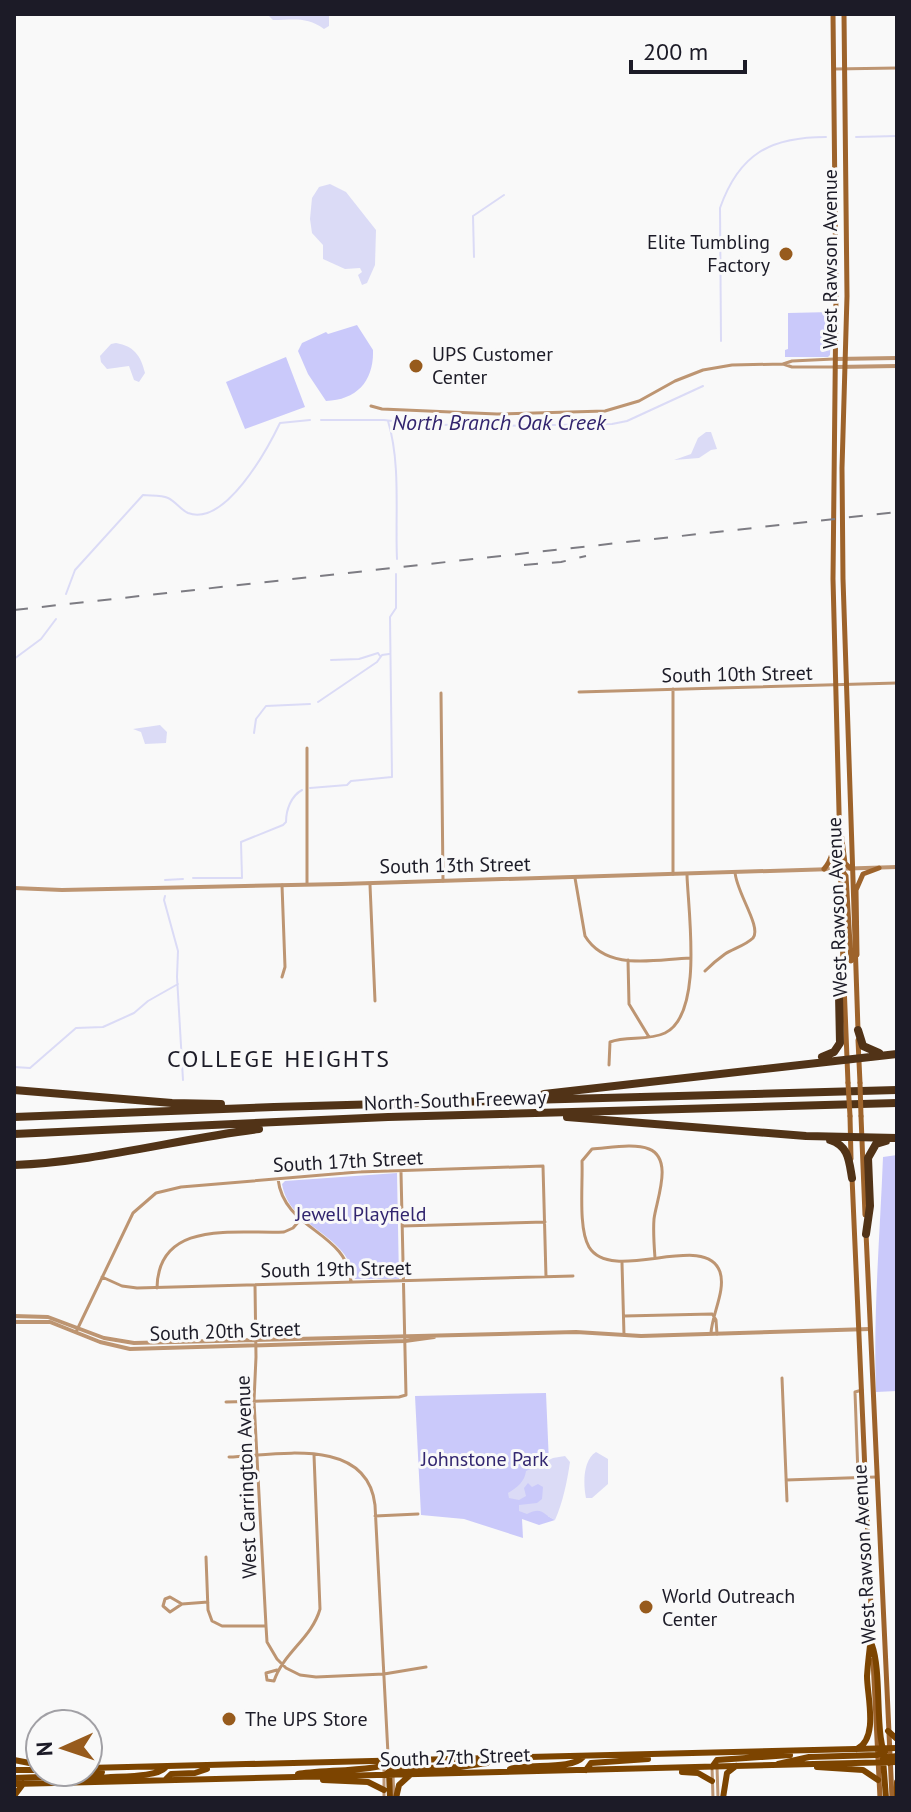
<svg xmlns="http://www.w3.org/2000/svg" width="911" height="1812" font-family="'PT Sans',sans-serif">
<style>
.green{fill:#cac9fa}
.water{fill:#dbdbf6}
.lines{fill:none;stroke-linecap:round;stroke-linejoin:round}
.stream{stroke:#dbdbf6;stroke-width:2}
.minor{stroke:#bd9572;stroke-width:3}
.tertiary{stroke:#bd9572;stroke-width:4}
.secondary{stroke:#9d632b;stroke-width:5}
.primary{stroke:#7c4400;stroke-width:6}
.motorway{stroke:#513317;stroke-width:8}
.rail{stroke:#7d7c83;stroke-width:2;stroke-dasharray:14 14;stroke-linecap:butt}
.secondary-bridge{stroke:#9d632b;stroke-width:5}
.poi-dot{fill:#975b1d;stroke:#f9f9f9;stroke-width:3}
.labels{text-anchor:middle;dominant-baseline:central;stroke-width:6;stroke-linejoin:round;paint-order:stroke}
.poi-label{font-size:20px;fill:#1c1b27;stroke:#f9f9f9;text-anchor:start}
.street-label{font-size:20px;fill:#1c1b27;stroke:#f9f9f9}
.park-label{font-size:20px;fill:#32266f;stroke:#f9f9f9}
.water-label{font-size:22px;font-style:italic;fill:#32246e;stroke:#f9f9f9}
.quarter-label{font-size:24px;letter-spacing:2px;fill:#1c1b27;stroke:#f9f9f9}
</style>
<rect width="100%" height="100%" fill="#f9f9f9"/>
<path class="green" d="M832,312L830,355L828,357H785V350L788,349V313Z
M357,325L373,350C374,381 357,400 326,401L308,374L298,351L302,343L326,332L328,334Z
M286,357L305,407L245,429L226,382Z
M897,1155V1391L876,1392C873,1313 880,1236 883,1157Z
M397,1173L399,1279H355C346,1230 290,1230 282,1184L285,1181Z
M546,1393L551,1510L548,1516L555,1520L539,1525L522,1519L523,1538L464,1519L421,1515L415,1396Z"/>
<path class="water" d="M267,14H329V26L324,29C307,16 292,20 273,20Z
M330,184L346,192L376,230L375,265L367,283L362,285L358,275L362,272L360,268L345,269L323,259V245L312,233L310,219L312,198L319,187Z
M116,343C134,346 141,356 145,373L139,382L134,380L129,366L107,369L101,362L100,356L111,344Z
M706,432H711L717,449L711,450L699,458L674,460L691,454L698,438Z
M160,725L167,732L166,743L145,744L141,732L133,729Z
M596,1452L608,1459V1484L592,1498H586C583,1484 583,1460 596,1452Z
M565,1456L570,1462C567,1482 563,1502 555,1520C542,1514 542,1506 527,1514L519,1511V1505L537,1503L542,1499L543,1487L538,1484L532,1487L528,1483L524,1488L526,1496L519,1500L509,1498L508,1493C517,1488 525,1481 526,1471L553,1458Z"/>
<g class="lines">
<path class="stream" d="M856,137L897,136
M474,257L473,216L504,195
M721,341L720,208C739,154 770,137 826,137
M321,420H384L417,424L485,426L612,424L627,421L703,386
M388,421C401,464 395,515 397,559
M66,594L75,570L143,495C150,496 161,495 168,498C175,501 181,510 188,513C225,527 267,450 280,423L310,420
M14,659L41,639L56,619
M331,660L359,659L378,653L380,656
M318,702L377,662L382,655L389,654
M254,733L256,719L266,706L310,704
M310,788L347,785L351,781L392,777L390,617L396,608V574
M193,878H242L241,842L283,825L286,822C286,810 291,796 302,790
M165,880L183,879
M165,896L164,900L178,951L177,977L183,1080
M14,1067L30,1068L76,1028L103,1027L134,1013L148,1001L178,984"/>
<path class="minor" d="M834,69L897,68
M783,364L792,361L834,359
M371,406L382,409L497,414L605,411L639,401L675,381L703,370L732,365L783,364L792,367H834
M579,692L897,683
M441,693L443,881
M307,748V884
M673,874V689
M575,878L585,936C607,972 655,959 690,958
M370,885L375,1001
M628,960L629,1004L649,1037
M705,971C711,965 718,959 725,954C733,949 746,945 753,938C762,927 736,892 735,872
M282,977L285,967L282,885
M609,1065L610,1042C627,1036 648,1041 665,1033C704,1014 688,911 687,875
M278,1179C284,1231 348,1231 351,1282
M402,1226L545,1222
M655,1258C654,1245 653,1232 654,1219C656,1201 674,1159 649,1149C634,1143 609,1148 592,1149L582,1161C583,1184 578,1228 589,1247C612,1285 706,1230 720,1272C726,1290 712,1314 711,1333
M622,1263L624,1335
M102,1277L122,1286L137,1288L573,1276
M255,1285L256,1357L254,1401L266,1626L267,1642L277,1659L286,1668L300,1675L316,1677L384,1674L426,1667
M157,1288C158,1219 236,1234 284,1232L293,1228L300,1220
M713,1315L716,1320L717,1334
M624,1316L712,1314
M76,1332L133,1213L156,1193L181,1187L358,1172L543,1166L546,1277
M782,1378L787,1501
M226,1402L399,1397L406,1395L401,1172
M229,1457C278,1455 367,1436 375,1505L388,1754L391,1759
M786,1480L876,1477
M859,1503L855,1392L862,1390
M375,1516L418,1514
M206,1557L208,1610L212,1621L222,1626H266
M182,1604L170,1612L163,1606L165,1599L170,1597L182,1604L208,1602
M277,1670L266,1673L267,1680L274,1681C283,1653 312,1638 320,1609L314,1455
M717,1766L718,1798
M712,1767L713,1798
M393,1774L394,1798
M384,1798V1762L388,1754"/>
<path class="tertiary" d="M835,359L897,358
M835,367L897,366
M14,888L62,890L341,884L897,867
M14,1316L48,1317L104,1338L134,1343L576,1332L641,1336L870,1329
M14,1322H50L100,1342L130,1349L405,1341L434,1337"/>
<path class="secondary" d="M833,14L836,296L833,579L843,966
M844,14L847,296L842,468L843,579L858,1030
M841,832L845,863L850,868
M824,869C837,854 832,837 837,819
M841,869L846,876L851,961
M857,955L856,890L863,874L879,868
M844,984L848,1083
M858,1040L860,1083
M850,1116L851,1159
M861,1116L865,1215
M852,1177L872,1630
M866,1233L892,1798
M873,1660L880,1798"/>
<path class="primary" d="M872,1645C883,1675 873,1743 889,1763
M888,1731L897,1739
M857,1749C879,1738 867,1696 867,1676C868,1661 870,1645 872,1630
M883,1758L897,1756
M883,1759L886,1798
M14,1760L40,1765
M778,1764L809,1757L877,1755L885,1752
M712,1767L717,1760L790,1755
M817,1767L863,1770L878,1780
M88,1768L897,1748
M510,1769C528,1763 572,1770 583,1757
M14,1770H40
M586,1770L591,1763L648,1759
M389,1772L390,1798
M682,1772L698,1773L712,1781
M298,1774C317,1770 383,1771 392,1762
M385,1775L392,1769L460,1767L487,1763
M14,1778L68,1776L102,1772
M166,1779L171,1774L195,1773L207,1769
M85,1780C104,1775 155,1779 165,1768
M323,1780L368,1782L384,1790
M14,1784L897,1762
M14,1796L23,1784
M396,1798L399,1785L410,1775
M723,1798L727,1773L736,1766
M897,1798V1782"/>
<path class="motorway" d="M858,1030L863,1046L879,1053
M822,1057L834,1052L840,1043L839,995L843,964
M14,1090L172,1103L221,1104
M544,1094L897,1054
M14,1117L274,1107L897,1090
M567,1117L806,1136L897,1138
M14,1134L388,1117L897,1103
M830,1140C849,1146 849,1161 852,1178
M14,1165C96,1162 177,1139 259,1129
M866,1234L870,1206L868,1158L876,1144L886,1141"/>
<path class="rail" d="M524,565L561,562L586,556
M14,610L897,512"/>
<path class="secondary-bridge" d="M848,1083L850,1116
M860,1083L861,1116"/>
</g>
<g class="poi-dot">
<circle cx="786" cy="254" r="8"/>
<circle cx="416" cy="366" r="8"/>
<circle cx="646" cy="1607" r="8"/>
<circle cx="229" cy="1719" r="8"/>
</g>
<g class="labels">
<g class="poi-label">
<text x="770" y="242" text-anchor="end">Elite Tumbling<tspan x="770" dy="23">Factory</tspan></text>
<text x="432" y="354">UPS Customer<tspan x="432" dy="23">Center</tspan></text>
<text x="662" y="1596">World Outreach<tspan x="662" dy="23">Center</tspan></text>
<text x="245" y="1719">The UPS Store</text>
</g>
<g class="street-label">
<text transform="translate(830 259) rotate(-90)">West Rawson Avenue</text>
<text transform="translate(737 674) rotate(-1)">South 10th Street</text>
<text transform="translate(455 865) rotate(-1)">South 13th Street</text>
<text transform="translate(837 907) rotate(-92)">West Rawson Avenue</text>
<text transform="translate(455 1100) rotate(-2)">North-South Freeway</text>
<text transform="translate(348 1161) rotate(-3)">South 17th Street</text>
<text transform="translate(336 1269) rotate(-1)">South 19th Street</text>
<text transform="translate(225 1331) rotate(-2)">South 20th Street</text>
<text transform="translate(246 1477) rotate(-92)">West Carrington Avenue</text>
<text transform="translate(864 1554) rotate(-93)">West Rawson Avenue</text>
<text transform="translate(455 1757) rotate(-2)">South 27th Street</text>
</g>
<g class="park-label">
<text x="361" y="1214">Jewell Playfield</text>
<text x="485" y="1459">Johnstone Park</text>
</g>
<g class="water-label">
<text x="499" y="422">North Branch Oak Creek</text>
</g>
<g class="quarter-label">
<text x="279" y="1058">COLLEGE HEIGHTS</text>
</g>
</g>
<rect width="911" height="1812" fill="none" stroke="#1c1b27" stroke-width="32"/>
<g transform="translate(64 1748) rotate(267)"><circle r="38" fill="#f9f9f9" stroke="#a1a0a5" stroke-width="2"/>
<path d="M0-6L14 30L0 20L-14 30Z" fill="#975b1d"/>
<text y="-12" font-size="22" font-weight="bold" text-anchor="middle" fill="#1c1b27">N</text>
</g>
<path d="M631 60v12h114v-12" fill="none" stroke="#1c1b27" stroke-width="4"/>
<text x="643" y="60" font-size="24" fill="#1c1b27" stroke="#f9f9f9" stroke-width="6" paint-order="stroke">200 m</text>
</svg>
